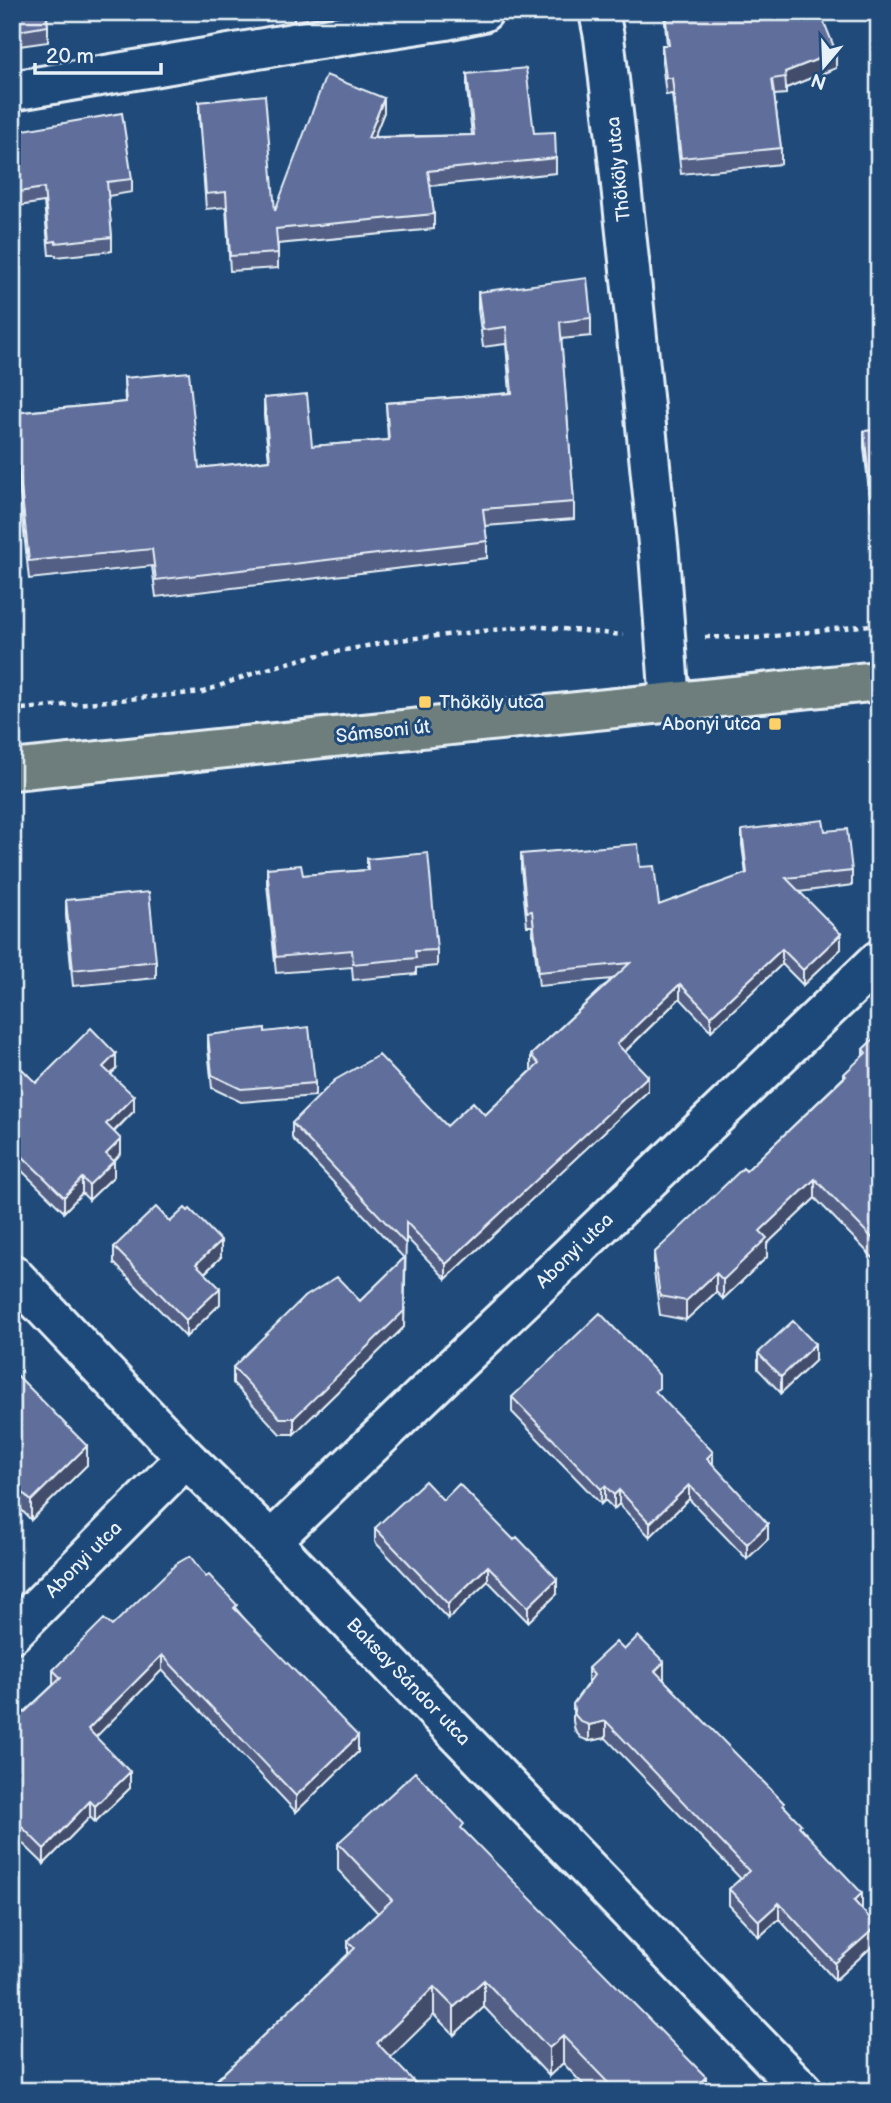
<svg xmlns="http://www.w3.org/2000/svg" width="891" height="2103" font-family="'Balsamiq Sans',sans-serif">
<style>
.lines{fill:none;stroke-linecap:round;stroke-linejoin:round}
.street-casing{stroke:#e8f1f8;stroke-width:44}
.primary-casing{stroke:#e8f1f8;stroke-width:44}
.path{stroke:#e8f1f8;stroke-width:4.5;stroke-dasharray:5 5;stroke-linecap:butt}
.street{stroke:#1f4a7a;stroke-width:38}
.primary{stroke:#6d7e7c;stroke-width:38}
.wall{fill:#535f85;stroke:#e8f1f8;stroke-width:2}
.shaded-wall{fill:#434d6c;stroke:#e8f1f8;stroke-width:2}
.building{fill:#606e9b;stroke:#e8f1f8;stroke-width:2}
.poi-dot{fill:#ffd166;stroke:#1f4a7a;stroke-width:2.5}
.labels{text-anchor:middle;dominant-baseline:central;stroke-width:6;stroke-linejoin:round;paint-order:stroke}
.street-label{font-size:19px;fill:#e8f1f8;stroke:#1f4a7a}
.poi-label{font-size:19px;fill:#e8f1f8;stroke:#1f4a7a;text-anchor:start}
</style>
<rect width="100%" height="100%" fill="#1f4a7a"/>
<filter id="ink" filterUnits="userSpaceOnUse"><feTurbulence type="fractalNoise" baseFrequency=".0143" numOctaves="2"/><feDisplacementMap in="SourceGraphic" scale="14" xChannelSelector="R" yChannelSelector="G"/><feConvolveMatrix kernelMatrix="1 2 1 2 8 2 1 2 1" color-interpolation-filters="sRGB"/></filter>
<g filter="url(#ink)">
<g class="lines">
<defs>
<path id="street" d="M599,12L604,37L616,138L633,298L659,554L670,703
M12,91L299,42L446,20L483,12
M12,1274L186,1458L271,1541L803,2091
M271,1541L879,960
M12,1633L186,1458"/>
<path id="primary" d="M12,770L879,681"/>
</defs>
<use href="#street" class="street-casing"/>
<use href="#primary" class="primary-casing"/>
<path class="path" d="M705,637L757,638L879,624
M12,710L203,692L257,672L309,657L398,640L532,626L623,635"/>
<use href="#street" class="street"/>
<use href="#primary" class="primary"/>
</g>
<path class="wall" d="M12,12H76L47,17L48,26V42L12,47Z
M293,12H345V13L294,21Z
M664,12H820L836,68L786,88V94L774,95L781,148V164L681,174L672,94L666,95L662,62V45H667Z
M467,74L534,133L556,158V173L430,186L434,214V229L278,244V268L230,271L226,207L206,209L199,116V102L275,211L384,112L374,137L472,135L467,89Z
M12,132L132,179V192L108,196L112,237V251L56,257V255H49L44,202L12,207Z
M478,292L591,318V336L561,339L574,502V519L485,526L487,541V558L156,597L152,566L29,579L13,430V413L125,402L124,378L199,468L269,460L264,416V398L312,446L388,440L386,403L510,393L506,344L483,347L478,309Z
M879,345V379L877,361V346Z
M879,430V509L871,510L864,447V431Z
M742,830L825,831L852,871V885L799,892L841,949L803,985L782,964L711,1031L680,998L625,1052L648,1091L446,1279L406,1237L404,1327L294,1434H280L233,1383V1367L360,1301L404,1258L292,1138V1123L447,1126L485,1115L531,1071V1055L612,979L539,986L532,926H527L521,869V854L640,867L659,905L746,874L742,845Z
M367,859L437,950V966L416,968V974L353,980L352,967L276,973L267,884V868L303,875L367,870Z
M66,900L156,961V978L73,986L66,916Z
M265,1032L315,1083V1096L241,1102L212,1088L208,1048V1035Z
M879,1034V1264L815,1198L767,1244V1257L723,1299L716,1292L686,1320L660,1315L654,1272V1253L746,1171L844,1077V1074L863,1057V1049Z
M116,1069L111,1074L134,1111L114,1132L121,1153L114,1161V1176L89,1200L82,1193L64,1212L12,1161V1079L36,1083Z
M170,1222L221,1257L205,1273L220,1304L186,1337L114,1263V1247Z
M758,1353L815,1361L781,1393L758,1369Z
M12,1370L87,1465L31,1520L12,1500Z
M659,1395L713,1465L768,1539L747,1559L689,1499L650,1537L619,1504L614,1509L605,1500L601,1504L512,1412V1397Z
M443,1500L557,1594L528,1622L488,1581L448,1619L375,1542V1528Z
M206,1577L237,1610L358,1752L296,1812L162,1670L95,1737L130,1788L95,1822L90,1817L44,1864L12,1833V1724L53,1685V1670L112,1626Z
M624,1650L664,1678L663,1679L784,1806L862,1910L877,1942L835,1980L779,1919L759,1937L729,1905V1889L741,1879L606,1738L589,1741L581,1738L575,1731L573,1721V1704L588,1683V1668Z
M879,1744V1763L878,1761V1745Z
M464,1831L706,2091H589L563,2063L549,2076L484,2007L454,2035L434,2015L205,2091L348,1954V1941L378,1913L338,1870V1843Z"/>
<path class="shaded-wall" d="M836,52V68L786,88L785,72Z
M384,98V112L368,152V138Z
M841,934V949L803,985V970Z
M782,949V964L711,1031V1016Z
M680,984V998L617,1059V1044Z
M116,1054V1069L103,1082V1067Z
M648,1076V1091L446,1279V1264Z
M134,1096V1111L106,1139V1124Z
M121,1139V1153L114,1161V1176L89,1200V1185L106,1154Z
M82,1178V1193L64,1212V1197Z
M815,1179V1198L767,1244V1257L723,1299V1280L760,1231Z
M221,1241V1257L196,1281V1264Z
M405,1257L404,1327L294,1434V1418Z
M716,1273V1292L686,1320V1301Z
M220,1288V1304L186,1337V1320Z
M815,1344V1361L781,1393V1377Z
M87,1446V1465L31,1520V1501Z
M713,1452V1467L707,1458Z
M689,1485V1499L650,1537V1523Z
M605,1486V1500L601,1504V1489Z
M619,1490V1504L614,1509V1495Z
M768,1524V1539L747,1559V1544Z
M488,1566V1581L448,1619V1604Z
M557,1579V1594L528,1622V1607Z
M162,1655V1670L88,1745V1729Z
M664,1662V1678L655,1687V1671Z
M606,1721V1738L589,1741V1725Z
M358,1736V1752L296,1812V1796Z
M130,1772V1788L95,1822V1806Z
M90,1801V1817L44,1864V1849Z
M862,1893V1910L854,1901Z
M779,1903V1919L759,1937V1921Z
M877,1926V1942L835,1980V1963Z
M484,1980V2007L454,2035V2007Z
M434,1987V2015L377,2071V2043Z
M563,2036V2063L549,2076V2048Z
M706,2077V2091H691Z"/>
<path class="building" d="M12,12H46L48,26L12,32Z
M665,12H820L836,52L785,72L786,77L772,79L781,148L681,158L672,78H666L662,45H669Z
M526,68L534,133L555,132L556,158L428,171L434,214L276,229L278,253L230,256L226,192L206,194L199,102L265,95L275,211L326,75L384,98L368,138L474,135L467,74Z
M122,113L132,179L107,182L112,237L56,243V241L49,242L44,188L12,193V132Z
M587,278L591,318L560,322L574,502L483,509L487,541L156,580L152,549L29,561L13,413L126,402L124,378L189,372L199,468L270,460L264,398L307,394L312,446L389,440L386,403L512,393L506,327L483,330L478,292Z
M879,345V364L877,346Z
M879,430V494L871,495L864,431Z
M823,820L825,831L847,829L852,871L786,878L841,934L803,970L782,949L711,1016L680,984L617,1044L648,1076L446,1264L406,1222V1244L292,1123L335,1080L379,1055L447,1126L473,1102L485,1115L539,1064L531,1055L630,963L539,972L532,911L527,912L521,854L638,844L640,867L654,866L659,905L747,873L742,830Z
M428,853L437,950L415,951L416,958L353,964L352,950L276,957L267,868L301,865L303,875L368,870L367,859Z
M149,892L156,961L73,970L66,900Z
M309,1027L315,1083L241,1089L212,1075L208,1035L265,1028V1032Z
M91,1028L116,1054L103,1067L134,1096L106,1124L121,1139L106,1154L114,1161L89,1185L82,1178L64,1197L12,1146V1079L22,1069L36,1083Z
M879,1034V1245L815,1179L760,1231L767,1238L723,1280L716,1273L686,1301L660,1296L654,1253L743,1168L746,1171L846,1076L844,1074L866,1053L863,1049Z
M156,1207L170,1222L185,1208L188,1211L190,1209L221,1241L196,1264L220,1288L186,1320L114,1247Z
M405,1257L404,1311L294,1418H280L233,1367L303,1298L337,1277L360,1301Z
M600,1313L659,1375V1388L655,1391L713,1452L707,1458L768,1524L747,1544L689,1485L650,1523L619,1490L614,1495L605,1486L601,1489L512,1397Z
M793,1321L815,1344L781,1377L758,1353Z
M12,1370L87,1446L31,1501L12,1481Z
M425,1481L443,1500L459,1484L514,1540L517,1537L557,1579L528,1607L488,1566L448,1604L375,1528Z
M190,1556L206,1577L209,1575L237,1605L234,1608L358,1736L296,1796L162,1655L88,1729L130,1772L95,1806L90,1801L44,1849L12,1817V1724L61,1678L53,1670L104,1619L112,1626L176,1564Z
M638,1636L664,1662L655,1671L784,1803L783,1805L801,1824L799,1826L862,1893L854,1901L877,1926L835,1963L779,1903L759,1921L729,1889L749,1871L606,1721L589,1725L581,1722L575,1715L573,1704L594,1675L588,1668L616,1642L624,1650Z
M415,1772L464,1824L461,1828L706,2077L691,2091H616L563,2036L549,2048L484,1980L454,2007L434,1987L377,2043L423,2091H205L355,1948L348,1941L392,1900L338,1843Z"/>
</g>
<g class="poi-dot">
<rect x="418" y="695" width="14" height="14" rx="3.5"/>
<rect x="768" y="717" width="14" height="14" rx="3.5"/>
</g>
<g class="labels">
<g class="street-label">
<text transform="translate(619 169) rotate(-96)">Thököly utca</text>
<text transform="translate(383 732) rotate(-6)">Sámsoni út</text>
<text transform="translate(575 1251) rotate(-44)">Abonyi utca</text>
<text transform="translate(84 1560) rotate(-45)">Abonyi utca</text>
<text transform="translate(408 1682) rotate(46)">Baksay Sándor utca</text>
</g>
<g class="poi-label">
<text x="439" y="702">Thököly utca</text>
<text x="761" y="724" text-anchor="end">Abonyi utca</text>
</g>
</g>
<rect width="891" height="2103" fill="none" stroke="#1f4a7a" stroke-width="42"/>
<rect x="21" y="21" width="849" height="2061" fill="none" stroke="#e8f1f8" stroke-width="2.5" filter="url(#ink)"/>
<g transform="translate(824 66) rotate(199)" stroke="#1f4a7a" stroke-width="5" paint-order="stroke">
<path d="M0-5L12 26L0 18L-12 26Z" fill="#e8f1f8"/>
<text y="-10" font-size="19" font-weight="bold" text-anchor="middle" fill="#e8f1f8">N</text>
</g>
<path d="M35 63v10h126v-10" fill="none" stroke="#e8f1f8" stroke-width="3.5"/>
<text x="46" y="63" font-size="21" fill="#e8f1f8" stroke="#1f4a7a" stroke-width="5" paint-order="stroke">20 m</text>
</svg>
